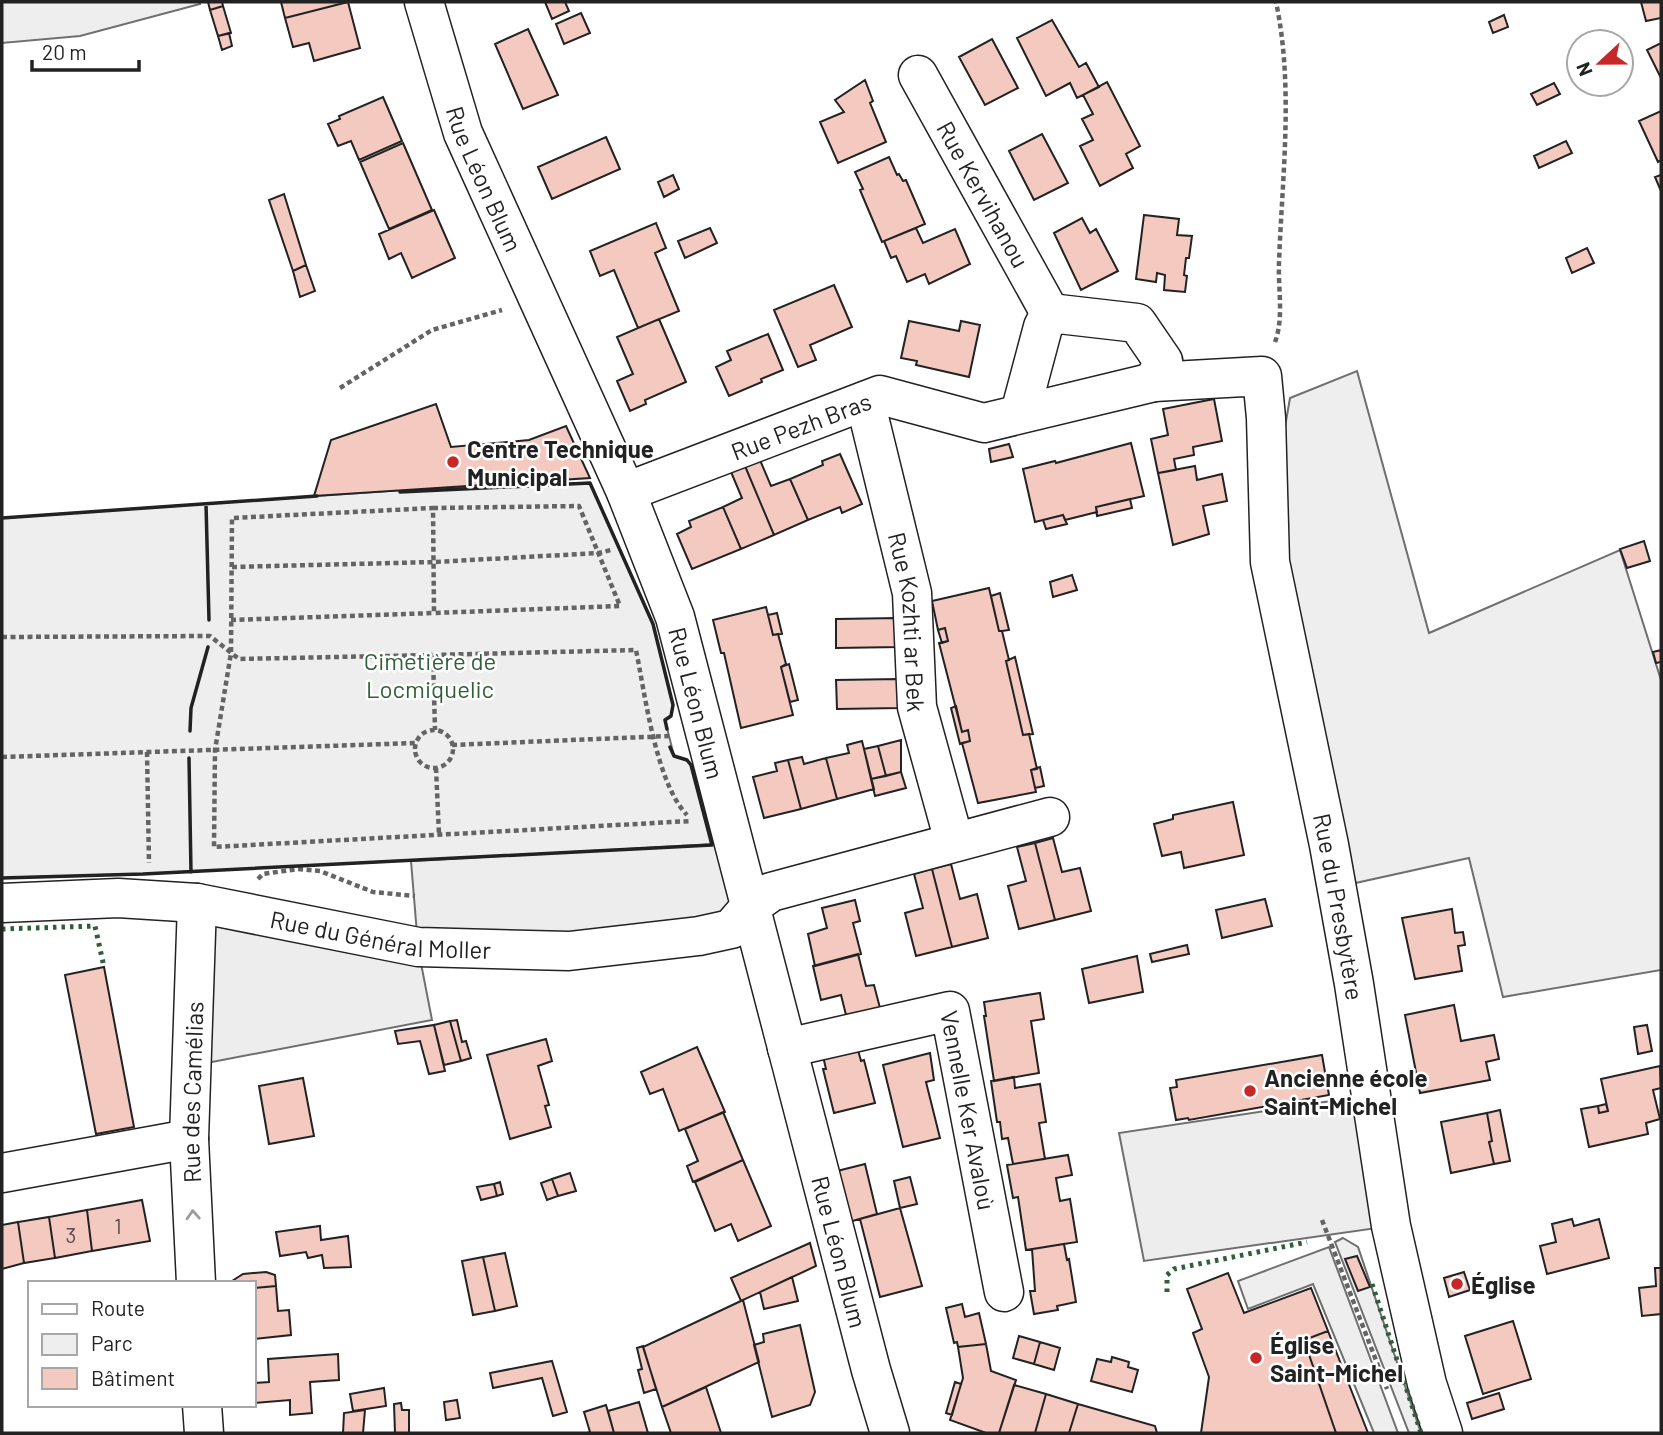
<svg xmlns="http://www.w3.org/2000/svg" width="1663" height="1435" font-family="Barlow,sans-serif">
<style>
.green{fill:#eee;stroke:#6f6f6f;stroke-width:2}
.parking{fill:#ededed;stroke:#6f6f6f;stroke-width:2}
.building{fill:#f3c9c0;stroke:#222;stroke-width:2}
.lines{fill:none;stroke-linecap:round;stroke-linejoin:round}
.minor-casing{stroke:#222;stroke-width:41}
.path{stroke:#646464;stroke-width:4.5;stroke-dasharray:5 3.5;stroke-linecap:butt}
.minor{stroke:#fff;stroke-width:38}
.hedge{stroke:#2f5e38;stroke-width:5;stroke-dasharray:3.5 5;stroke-linecap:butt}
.wall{stroke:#222;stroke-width:3.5}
.oneway{stroke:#9c9c9c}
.poi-dot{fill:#c62828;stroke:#fff;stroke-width:2.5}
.labels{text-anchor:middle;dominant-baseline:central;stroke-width:5;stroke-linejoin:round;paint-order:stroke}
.number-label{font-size:21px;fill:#564c4a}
.street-label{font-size:24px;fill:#222;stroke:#fff}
.poi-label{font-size:24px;font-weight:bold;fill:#222;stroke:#fff;text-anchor:start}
.park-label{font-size:24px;fill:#2f5e38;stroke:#fff}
</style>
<rect width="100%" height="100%" fill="#fff"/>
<path class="green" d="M2,2H200V4L80,36L2,43Z
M1357,371L1429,633L1620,550L1661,680V970L1503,997L1469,858L1351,884L1273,496L1290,398Z
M590,483L653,624L673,705L671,716L665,720L674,756L687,760L691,765L712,845L143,874L2,878V518L431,488Z
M1343,1238L1358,1247L1421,1433H1409L1335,1242Z
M1329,1247L1398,1433H1374L1313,1284L1248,1309L1238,1281Z"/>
<path class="parking" d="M734,843L731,929L418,948L432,1020L191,1066L197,903L418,946L411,861Z
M1371,1095L1391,1226L1144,1261L1119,1133Z"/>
<path class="building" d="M208,2H222L223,6L210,10Z
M281,2H348L285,18Z
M348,2L360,48L314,61L309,43L293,47L285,18Z
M545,2H565L569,11L552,19Z
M1641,2H1661V18L1646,21Z
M223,6L231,33L218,36L210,10Z
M581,13L590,33L564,44L556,24Z
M1504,15L1508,27L1493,33L1489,22Z
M1052,20L1079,67L1086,63L1099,87L1077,98L1070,83L1046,96L1017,38Z
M528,29L558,95L523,109L495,44Z
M229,33L232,46L222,50L218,36Z
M992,39L1018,88L985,105L959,57Z
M1661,43V78L1647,50Z
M865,80L873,101L870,103L886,142L838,163L820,122L844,112L835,100Z
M1107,82L1140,146L1126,154L1133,168L1100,186L1080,146L1093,140L1082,119L1093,114L1083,95Z
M1554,83L1560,94L1537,105L1531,94Z
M383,97L402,141L359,160L351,141L338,146L328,124L340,119L339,116Z
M1661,111V160L1658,162L1639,121Z
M1042,134L1068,183L1034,200L1009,151Z
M606,137L620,169L552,199L538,167Z
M1566,141L1572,153L1539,168L1534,156Z
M403,143L432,210L389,229L360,162Z
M889,157L897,175L899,174L903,181L906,180L925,224L882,242L860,190L863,189L855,172Z
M673,175L679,189L664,197L658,182Z
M1661,175V191L1655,177Z
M284,194L306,265L293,271L269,200Z
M434,210L455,258L412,278L401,253L389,259L379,234Z
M1144,215L1179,219L1177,235L1192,236L1189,258H1186L1184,275L1187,276L1185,292L1164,290L1165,275L1157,273L1156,282L1136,279Z
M1082,218L1090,233L1096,229L1118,271L1081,290L1054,233Z
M656,223L666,248L655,253L679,311L638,328L614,270L600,276L590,251Z
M710,228L717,243L685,258L678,241Z
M916,228L923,243L955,229L970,264L929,284L925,274L907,282L896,256L891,258L884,241Z
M1587,248L1594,263L1572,273L1566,258Z
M306,265L315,291L300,297L293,271Z
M834,285L852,327L810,345L816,360L798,367L774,310Z
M659,319L686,382L645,400L646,404L630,411L617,381L633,374L617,337Z
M909,321L959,331L961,321L980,325L969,377L916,365L917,361L901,358Z
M768,334L783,370L761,379L762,382L729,396L716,367L731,360L727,351Z
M1214,399L1222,441L1193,447L1194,455L1174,459L1176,470L1158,473L1151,439L1168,435L1163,409Z
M436,404L451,447L529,440L566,426L590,478L314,496L331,440Z
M1131,443L1144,496L1096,507L1097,512L1065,520L1063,515L1035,522L1023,469L1055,461L1056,463Z
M1009,444L1013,457L991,462L989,449Z
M840,454L862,504L842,513L840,507L808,520L790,479L823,465L822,461Z
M760,460L771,486L790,479L808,520L774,535L745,466Z
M745,466L774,535L741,549L723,507L742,498L731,472Z
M1195,466L1197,480L1222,474L1227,501L1203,506L1209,534L1173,545L1158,473Z
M1130,499L1132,508L1097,516L1096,507Z
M723,507L741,549L692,569L677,534L691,527L689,521Z
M1063,515L1067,524L1046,529L1043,520Z
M1644,541L1650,561L1627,568L1620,549Z
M1072,575L1077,590L1053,597L1050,582Z
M989,588L999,631H1002L1009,660L1006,661L1023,735L1029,734L1037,769L1031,770L1036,792L978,803L962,743L970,741L968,730L962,732L939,643L948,641L945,628L938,630L932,601Z
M1000,593L1009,630L1002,631H999L991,596Z
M766,607L773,635L778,634L786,664L781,667L793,715L741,728L724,653H721L713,620Z
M777,613L782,634L773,635L768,615Z
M898,618L899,647L836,648V619Z
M945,628L948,641L942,643L938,630Z
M1661,650V662L1656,663L1653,652Z
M1015,657L1033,734L1023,735L1006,661Z
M789,664L798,700L790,702L781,667Z
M899,679L900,708L837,709L836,680Z
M956,706L962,732L968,730L970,741L960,744L951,708Z
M901,740V772L886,776L878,746Z
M862,741L874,789L837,799L826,758L849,753L847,745Z
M878,746L886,776L871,779L864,749Z
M802,757L804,764L826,758L837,799L801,809L788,760Z
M788,760L801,809L764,818L753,777L777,771L775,763Z
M1040,767L1044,786L1035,788L1031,770Z
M901,772L906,788L875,796L871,779Z
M1233,802L1244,855L1184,868L1181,852L1162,856L1154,824L1173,819V815Z
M1053,838L1062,872L1080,868L1091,911L1055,920L1035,843Z
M1035,843L1055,920L1019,929L1008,886L1026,881L1017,847Z
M951,864L960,899L977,894L988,938L952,947L932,869Z
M932,869L952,947L916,956L905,913L923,908L914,874Z
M1265,899L1272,926L1222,938L1216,910Z
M855,900L860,921L853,923L861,954L815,966L808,934L827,928L822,908Z
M1452,909L1455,933L1463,932L1465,945L1458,946L1462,971L1415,979L1402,918Z
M1187,945L1189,954L1152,962L1150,954Z
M858,954L866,986L874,985L880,1008L846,1015L841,995L821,1000L813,966Z
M1137,956L1143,992L1089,1003L1082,969Z
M104,967L134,1127L96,1134L65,975Z
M1040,993L1044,1019L1031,1021L1039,1073L994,1081L984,1016H986L984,1002Z
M1454,1005L1461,1041L1494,1035L1499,1059L1486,1062L1490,1080L1420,1093L1405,1015Z
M457,1020L462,1042L466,1041L471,1058L461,1061L450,1021Z
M450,1021L461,1061L444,1065L434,1025Z
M434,1025L445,1071L429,1074L420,1041L398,1044L395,1031Z
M1647,1025L1652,1051L1638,1054L1634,1027Z
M546,1039L552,1061L538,1066L549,1105L545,1106L551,1127L510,1139L487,1055Z
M856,1043L861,1061L864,1060L875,1103L834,1113L823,1069H826L822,1052Z
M697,1047L725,1112L679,1131L663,1089L650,1094L641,1072Z
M930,1053L934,1080L926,1082L940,1138L903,1147L883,1065Z
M1322,1055L1329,1095L1189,1120L1188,1118L1176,1120L1170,1088L1177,1087L1176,1080Z
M1660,1066L1661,1088L1653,1090L1660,1119L1646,1123L1648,1134L1589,1147L1581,1109L1598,1106L1599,1113L1608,1111L1601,1079Z
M1014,1077L1015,1088L1040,1084L1046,1122L1039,1123L1045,1159L1013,1164L1008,1138L1002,1139L1000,1122H997L991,1081Z
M303,1078L314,1136L269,1144L259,1086Z
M1606,1104L1608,1111L1599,1113L1598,1106Z
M1500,1110L1510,1161L1494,1164L1489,1142L1492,1141L1487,1113Z
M723,1112L743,1160L693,1182L687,1166L698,1161L685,1129Z
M1487,1113L1492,1141L1489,1142L1494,1164L1451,1173L1441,1122Z
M1068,1155L1072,1175L1056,1178L1060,1201L1070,1199L1077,1242L1026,1250L1018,1197L1013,1198L1007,1165Z
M743,1160L771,1226L738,1241L731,1224L715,1231L695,1182Z
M865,1164L877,1214L849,1222L837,1171Z
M570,1173L576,1191L558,1196L552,1179Z
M910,1177L917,1204L900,1208L894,1181Z
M552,1179L558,1196L547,1200L541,1183Z
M500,1182L503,1194L497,1196L494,1184Z
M494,1184L497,1196L481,1200L477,1187Z
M142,1200L150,1241L92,1251L87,1210Z
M900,1208L922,1286L880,1297L860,1219Z
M87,1210L92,1251L55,1258L49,1217Z
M49,1217L55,1258L24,1263L18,1222Z
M1572,1219L1574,1226L1599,1219L1609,1258L1547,1274L1540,1246L1556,1242L1552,1224Z
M18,1222L24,1263L2,1269V1225Z
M320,1226L321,1240L348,1236L351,1267L324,1268L322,1255L308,1258L306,1252L280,1256L276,1232Z
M810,1243L816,1266L741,1301L731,1278Z
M1064,1244L1067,1260L1069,1259L1076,1302L1057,1306L1058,1310L1034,1314L1030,1291H1035L1032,1249Z
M505,1253L517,1306L495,1311L483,1257Z
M1357,1256L1370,1287L1358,1291L1345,1259Z
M483,1257L495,1311L473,1315L462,1261Z
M1655,1268H1661V1314L1642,1316L1639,1288L1656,1286Z
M266,1272L275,1275L276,1286L254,1288V1283H233L232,1281L243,1274Z
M1464,1272L1470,1290L1449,1297L1444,1278Z
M1228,1273L1244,1313L1311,1288L1328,1331L1304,1340L1336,1433H1201L1209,1377L1193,1333L1202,1329L1187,1289Z
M792,1277L798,1301L764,1309L760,1292Z
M276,1286L278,1311L289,1310L291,1335L254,1339V1288Z
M743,1300L759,1362L662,1407L643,1347Z
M962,1304L965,1317L979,1313L986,1344L958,1347L957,1342L954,1343L946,1308Z
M1513,1321L1531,1379L1483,1394L1465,1336Z
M800,1325L815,1392L810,1405L772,1417L754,1345L764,1342L763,1334Z
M1328,1331L1368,1433H1336L1304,1340Z
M1019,1336L1040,1342L1034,1364L1013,1358Z
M1040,1342L1060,1348L1054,1370L1034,1364Z
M986,1344L991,1371L1016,1380L999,1433H986L950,1420L963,1378L958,1347Z
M643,1346L656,1389L644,1393L638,1370L642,1369L637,1348Z
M338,1354L339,1380L310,1382L312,1413L290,1415V1400L254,1403V1383L269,1382L268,1359Z
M1112,1357L1129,1362L1128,1367L1138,1370L1132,1392L1091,1381L1097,1359L1111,1362Z
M552,1361L567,1412L553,1416L542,1378L493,1388L490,1373Z
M955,1382L961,1384L952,1415L946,1413Z
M1014,1385L1046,1394L1035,1433H999Z
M706,1387L721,1433H671L662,1407Z
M384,1388L386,1406L353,1411L350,1394Z
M1499,1393L1504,1409L1472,1419L1467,1403Z
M1046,1394L1078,1404L1069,1433H1035Z
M457,1400L460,1418L446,1420L444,1402Z
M639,1402L648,1433H614L608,1411Z
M401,1403L402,1410H409V1433H395L394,1404Z
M1078,1404L1155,1426L1157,1433H1069Z
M606,1405L614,1433H587L590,1432L584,1412Z
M365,1410L363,1433H343L344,1413Z"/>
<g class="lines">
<defs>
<g id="minor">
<path id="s1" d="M424,2L463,133L626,492L675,617L871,1370L890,1433"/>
<path id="s2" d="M918,75L1050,313"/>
<path id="s3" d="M1154,382L1262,376L1266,418L1270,562L1329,845L1354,984L1391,1226L1427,1384L1443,1433"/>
<path id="s4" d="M865,401L912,593L917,707L954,841"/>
<path id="s5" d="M626,492L880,395L984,423L1154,382L1163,361L1137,323L1050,313L1043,327L1020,413"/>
<path id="s6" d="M2,903L118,898L197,903L418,947L569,951L699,936L731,929L750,907L771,892L1050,817"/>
<path id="s7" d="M787,1048L950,1011L1004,1292"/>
<path d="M2,1173L189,1139"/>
<path id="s8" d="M196,1283L189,1139L197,903"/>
<path d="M202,1405L204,1433"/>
</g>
</defs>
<use href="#minor" class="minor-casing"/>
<path class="path" d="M1275,342C1284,318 1278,289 1279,263C1282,177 1294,87 1276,2
M340,388L432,330L502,310
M433,508L579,506L620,606L434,613L433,508L232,518L231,653L215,750L214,847L691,821
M232,567L434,562L599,553L611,550
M231,620L434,613
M2,637L210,636L239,659L433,655L435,730
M433,655L636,650C645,694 656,783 687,815
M415 749a19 19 0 1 1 38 0a19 19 0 1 1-38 0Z
M452,745L669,736
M147,752L149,863
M2,757L416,743
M436,768L439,835
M258,879L263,874L298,869L320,871L373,892L415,896
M1322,1220L1387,1389"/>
<use href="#minor" class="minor"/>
<path class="hedge" d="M2,929L95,926L104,967
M1372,1284L1421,1433
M1167,1292V1275L1174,1269L1307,1242"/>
<path class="wall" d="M400,492L590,483L653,624L673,705L671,716L665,720L667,729
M206,504L209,620
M2,518L317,496
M190,731L191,708L208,647
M189,758L191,872
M2,878L143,874L712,845L691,765L687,760L674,756L670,747"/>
</g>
<defs><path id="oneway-chevron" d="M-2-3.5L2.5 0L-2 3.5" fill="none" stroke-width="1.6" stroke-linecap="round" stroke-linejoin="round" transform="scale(1.75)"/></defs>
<use class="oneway" href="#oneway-chevron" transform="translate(193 1215) rotate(-93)"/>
<g class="poi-dot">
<circle cx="453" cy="462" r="7"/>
<circle cx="1250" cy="1091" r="7"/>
<circle cx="1457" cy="1284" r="7"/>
<circle cx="1256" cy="1358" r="7"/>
</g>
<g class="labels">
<g class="number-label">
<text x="118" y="1225">1</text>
<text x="71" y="1234">3</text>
</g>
<g class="street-label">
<text stroke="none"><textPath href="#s1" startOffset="187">Rue Léon Blum</textPath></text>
<text stroke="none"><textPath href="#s2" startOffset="136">Rue Kervihanou</textPath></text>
<text stroke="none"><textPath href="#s5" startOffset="187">Rue Pezh Bras</textPath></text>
<text stroke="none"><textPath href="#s4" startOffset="226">Rue Kozhti ar Bek</textPath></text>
<text stroke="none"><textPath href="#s1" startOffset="754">Rue Léon Blum</textPath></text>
<text stroke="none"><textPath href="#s3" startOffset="646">Rue du Presbytère</textPath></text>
<text stroke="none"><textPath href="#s6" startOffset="382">Rue du Général Moller</textPath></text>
<text stroke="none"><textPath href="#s8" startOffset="191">Rue des Camélias</textPath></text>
<text stroke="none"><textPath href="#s7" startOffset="268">Vennelle Ker Avaloù</textPath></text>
<text stroke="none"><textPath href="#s1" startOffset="1321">Rue Léon Blum</textPath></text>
</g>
<g class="poi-label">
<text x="467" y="448">Centre Technique<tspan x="467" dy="28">Municipal</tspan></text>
<text x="1264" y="1077">Ancienne école<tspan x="1264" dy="28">Saint-Michel</tspan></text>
<text x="1471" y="1284">Église</text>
<text x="1270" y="1344">Église<tspan x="1270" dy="28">Saint-Michel</tspan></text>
</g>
<g class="park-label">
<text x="430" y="660">Cimetière de<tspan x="430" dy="28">Locmiquelic</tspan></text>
</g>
</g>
<rect width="1663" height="1435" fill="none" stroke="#222222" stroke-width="7"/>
<rect x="28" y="1281" width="228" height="126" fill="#ffffff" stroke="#a7a7a7" stroke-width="2"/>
<rect x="42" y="1304" width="35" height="10" fill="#ffffff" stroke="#a7a7a7" stroke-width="2"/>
<text x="91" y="1316" font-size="21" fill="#222222">Route</text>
<rect x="42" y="1334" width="35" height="21" fill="#eeeeee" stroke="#a7a7a7" stroke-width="2"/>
<text x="91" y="1351" font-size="21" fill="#222222">Parc</text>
<rect x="42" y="1368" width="35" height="21" fill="#f3c9c0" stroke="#a7a7a7" stroke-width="2"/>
<text x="91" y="1386" font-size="21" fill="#222222">Bâtiment</text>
<g transform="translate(1600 63) rotate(248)"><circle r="33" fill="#ffffff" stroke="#a7a7a7" stroke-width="2"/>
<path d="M0-5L12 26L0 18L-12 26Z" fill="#c62828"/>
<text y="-10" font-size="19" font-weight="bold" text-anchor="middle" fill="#222222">N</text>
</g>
<path d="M32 60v10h107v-10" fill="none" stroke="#222222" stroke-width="3.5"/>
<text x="42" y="60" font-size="21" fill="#222222" stroke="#ffffff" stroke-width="5" paint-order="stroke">20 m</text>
</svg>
